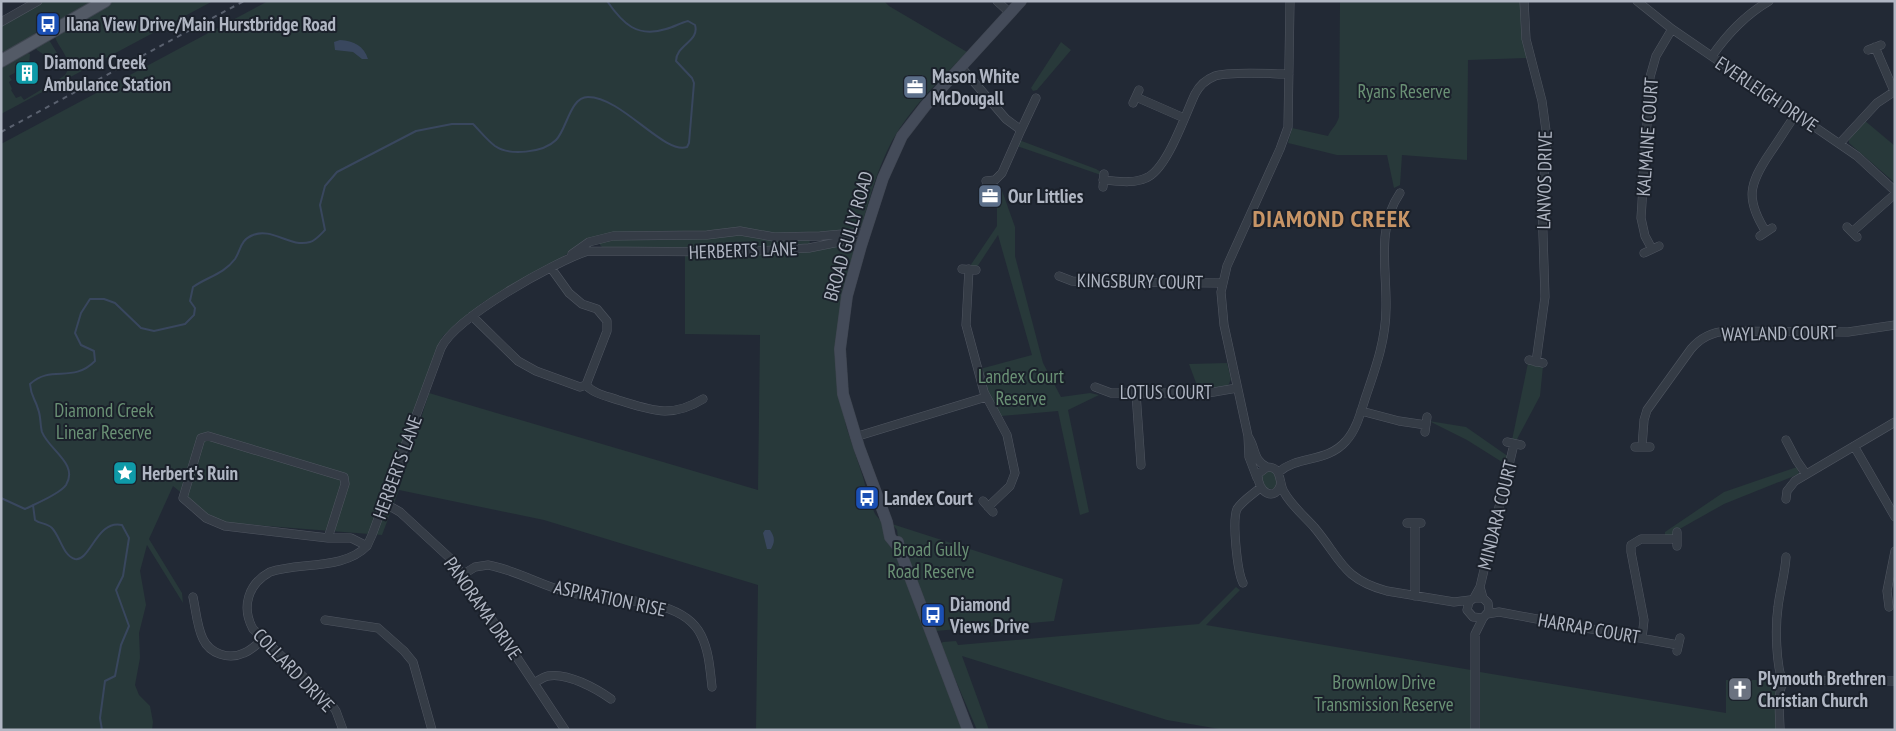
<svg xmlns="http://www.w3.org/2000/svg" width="1896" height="731" font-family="'PT Sans Narrow',sans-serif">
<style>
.green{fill:#28393a}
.water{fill:#39475e}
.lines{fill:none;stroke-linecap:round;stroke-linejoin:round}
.stream{stroke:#39475e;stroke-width:2}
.street-casing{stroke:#505661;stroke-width:9}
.secondary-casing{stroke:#3f4550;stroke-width:12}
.primary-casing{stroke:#3f4550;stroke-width:14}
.street{stroke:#353c46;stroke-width:8}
.secondary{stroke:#444b59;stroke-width:11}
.primary{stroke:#535a66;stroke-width:12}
.rail{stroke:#5a616f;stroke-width:2;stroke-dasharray:5 5;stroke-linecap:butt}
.labels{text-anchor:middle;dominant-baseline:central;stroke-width:4;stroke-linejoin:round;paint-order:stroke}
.poi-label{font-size:19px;font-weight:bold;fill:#b0b6c3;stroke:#1b212b;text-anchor:start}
.park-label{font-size:19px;fill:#6a9175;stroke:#1b212b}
.street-label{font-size:19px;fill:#b0b6c3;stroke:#1b212b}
.district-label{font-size:24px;font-weight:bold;letter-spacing:1px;fill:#c89566;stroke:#1b212b}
</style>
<rect width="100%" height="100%" fill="#222935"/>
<path class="green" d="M44,1H96L64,19L50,25L48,23L37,29L38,31C28,38 15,53 1,51V25Z
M112,1H213L1,114V68L28,53L30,54L29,64L24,67L19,62L16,63L20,70L9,76L12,80L9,82L12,89L11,90L16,98L21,96L24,100L64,76C76,63 59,49 55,37Z
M268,1H884L889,6L967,52C940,80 911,107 892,141C878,167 870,197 862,225L857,230L808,239L810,242L808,245L758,249L603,248L600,245V241L584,242L564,256L482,303L443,336L438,345L402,443L383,484L399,489L429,393L758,490L760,335L685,334V254L845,243L850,245L854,252L838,381L846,426L863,477L868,497L875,514L884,525L893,545L962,730H756L758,585L544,520L399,490L382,535L217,522L173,486L149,539L182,593L183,603L147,545L140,571L146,605L139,633L140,658L135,685L139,695L150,706L153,722L152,730H1V144Z
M1340,1H1522L1527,58L1468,60L1467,160L1402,155L1400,185L1394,188L1387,155H1337L1288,143L1292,128L1328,136C1331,129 1337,125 1339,117Z
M49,40L57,53L51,58L49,54L46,56L37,50L36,47Z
M1061,42L1071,50L1037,90L1033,91L1031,88Z
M1864,120L1895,146V183L1849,143V138Z
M1019,140L1096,169L1101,172V175L1017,146Z
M1000,185L1015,227V256L1043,363L1061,397L1090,393L1099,395L1068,410L1089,512L1080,515L1058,411L1001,416L986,389L980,369L1032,355L998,235L977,267L970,266L997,226V188Z
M1227,363L1231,379L1228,386L1199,391L1189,364Z
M1528,363L1543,366L1540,396L1516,441L1512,440Z
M1429,421L1466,427L1509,457L1508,461L1502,462L1467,440Z
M1797,467L1799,474L1724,504L1676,531L1671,536L1665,537V532L1724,492Z
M1267,470C1275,472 1277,477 1277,485L1273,489L1264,488L1261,476Z
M892,524L1063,579L1054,621L935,631L898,538L897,530Z
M1236,587L1240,590L1206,625L1471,670V730H1225L1167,720L962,656L989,730H977L940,644L943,642L956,641L958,645L1199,624Z
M1480,672L1726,713V680H1777L1776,730H1480Z"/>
<path class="water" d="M340,40C354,41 364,46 368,59H362L353,52L335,50L334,42Z
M765,530H770C775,537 775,542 771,549H767L763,533Z"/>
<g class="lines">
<path class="stream" d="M1,498L25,509C35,504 60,494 66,485C79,464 49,450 42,432C40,425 41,416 38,409C35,398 31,397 30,384C52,364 72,384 95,361L94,351L81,345L75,333L81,313L90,299H104L115,303L141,328L154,331L185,324L194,315L195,308L190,301L193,287C207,277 224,274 235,259C241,250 240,240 253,235C272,227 290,248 310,242C315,241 321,234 325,230L320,205L325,186L337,172L416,131L452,124H473C480,131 487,140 495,146C509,156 543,153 556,140C567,129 570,97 588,97C622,97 664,155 687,147L689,143L694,83L692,78L676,61C676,45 700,41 695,25L688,21C680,23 674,27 666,29C637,38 623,24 607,1
M33,505L35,520C40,524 47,523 52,528C60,536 63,556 75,559C90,562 97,519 122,525L129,538L123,576L116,590L129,626L121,645L115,676L105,681L100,718L102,730"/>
<defs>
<path id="street" d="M997,1L1010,13
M1524,1L1526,39L1542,101L1547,138L1542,204L1545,297L1536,362
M1637,1L1672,29L1857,156L1895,191
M1,22L38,1
M1875,47L1894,91
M1868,50L1881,45
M1712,56C1728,33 1745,15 1769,1
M961,67L1006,119L1021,130L1002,173L995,180L986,181
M1136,97L1184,118
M1133,103L1139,90
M1021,130L1036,98
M1840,143L1877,103L1895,91
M1103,180C1117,181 1133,184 1146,178C1167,170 1185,115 1195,94C1199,86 1205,80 1215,76C1229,71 1272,74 1289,74
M1103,187L1104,174
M1847,227L1857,237
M1766,232C1745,199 1749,184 1770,153C1779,140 1787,127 1796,114
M1852,232L1895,194
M1760,236L1772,228
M1652,249L1645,236L1641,218L1650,77L1656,56L1672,29
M1644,253L1659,246
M572,254L589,242L613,236L707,235L740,231L774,237L820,236L865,232
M962,269L976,270
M969,269L966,325L984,392L1007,435L1015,473L1010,486L988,507
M1059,276L1072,281L1085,282L1222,283
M472,316L518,361L536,371L580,387L586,385L607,331V321L597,309L582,304L569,293L551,268
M1529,360L1543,363
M586,385C594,394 607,396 618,400C651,410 671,419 703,399
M1095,387L1111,393H1208L1237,388
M1136,393L1141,465
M1361,411L1399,421L1426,425
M1425,432L1427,417
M855,437L986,397
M1249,438C1256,449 1253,460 1267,467
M1786,440L1797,461L1806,474
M1507,442L1521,445
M1854,446L1895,517
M1635,447H1650
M1642,447L1644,420L1647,410L1691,349C1701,337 1712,332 1727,331L1848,332L1895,325
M1279,472C1298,455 1327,463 1346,441C1357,429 1361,411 1366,396C1376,367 1386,339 1386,308C1387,269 1376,228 1400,193
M1257,478L1249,457L1248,436L1224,325L1221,292L1227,266L1280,149L1288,127L1290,1
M1281,483C1276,503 1257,493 1258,474L1267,467C1283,467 1278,482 1284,492C1291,505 1304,516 1314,527C1341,559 1342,579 1387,591L1454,602L1470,600
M1786,499L1787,491L1795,481L1895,422
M983,501L993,512
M384,503L400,512L453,561L565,730
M1407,523H1421
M1415,523V596
M1677,532V546
M328,538L345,484L344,477L208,436L201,438L183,498L206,518L225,526L328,538H351L367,546L372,535L441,348C456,317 554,262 588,251L740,252L809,248L844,241H850L861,246
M462,575L475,567L488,565C516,570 540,585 567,592C606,602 681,594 701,635C709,651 710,669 712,687
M1243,583C1237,571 1232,520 1237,509C1242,501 1253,494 1260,488
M1480,587L1483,598L1488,603L1489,611L1483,618L1473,617L1467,610L1469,602L1474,598H1483
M193,597C196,611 197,627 203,639C210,654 229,660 244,653C252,650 257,644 263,639
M1474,598L1480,587L1514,444
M1889,607L1887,591L1895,551
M1487,614L1499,612L1678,645
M325,620L378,628L404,651L413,662L432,730
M1642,638L1644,620L1631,552V545L1641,539H1677
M1677,651L1680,638
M534,683C539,680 543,677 548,676C567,672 597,689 611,699
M1783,684C1776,664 1775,628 1778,607C1780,590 1785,574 1786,557
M343,730L336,711L329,701L253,629C241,607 248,584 270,572C300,562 344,570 367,546
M1475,730V634L1483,618
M1780,730C1780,720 1777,690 1783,684C1786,681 1791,680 1795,680L1895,681"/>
<path id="secondary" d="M898,542L899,548L968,730
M899,548L890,537L887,522L859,447L843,394L840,349L847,296L861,246L883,178L902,136L926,105L1021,1"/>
<path id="primary" d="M1,61L105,1"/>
</defs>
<use href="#street" class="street-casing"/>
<use href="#secondary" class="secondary-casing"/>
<use href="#primary" class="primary-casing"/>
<use href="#street" class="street"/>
<use href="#secondary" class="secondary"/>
<use href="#primary" class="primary"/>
<path class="rail" d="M1,132L244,1"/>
</g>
<defs>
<symbol id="bus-square" viewBox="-11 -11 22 22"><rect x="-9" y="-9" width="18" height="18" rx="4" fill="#1a4fb4" stroke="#1b212b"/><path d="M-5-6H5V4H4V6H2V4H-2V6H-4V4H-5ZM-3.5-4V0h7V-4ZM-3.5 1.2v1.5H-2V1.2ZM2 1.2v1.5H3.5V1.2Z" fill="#fff"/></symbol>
<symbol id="building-square" viewBox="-11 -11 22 22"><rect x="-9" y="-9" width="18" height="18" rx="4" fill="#0f9aa8" stroke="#1b212b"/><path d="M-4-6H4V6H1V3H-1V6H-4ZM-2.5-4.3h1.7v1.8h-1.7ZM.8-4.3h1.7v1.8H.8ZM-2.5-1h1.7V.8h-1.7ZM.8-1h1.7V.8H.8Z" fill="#fff"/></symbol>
<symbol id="office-square" viewBox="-11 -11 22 22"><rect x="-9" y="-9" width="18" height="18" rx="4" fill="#5c6f8a" stroke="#1b212b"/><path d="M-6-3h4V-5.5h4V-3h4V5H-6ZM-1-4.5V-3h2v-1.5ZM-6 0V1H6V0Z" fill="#fff"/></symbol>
<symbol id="sight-square" viewBox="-11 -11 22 22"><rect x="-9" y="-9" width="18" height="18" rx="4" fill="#0f9aa8" stroke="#1b212b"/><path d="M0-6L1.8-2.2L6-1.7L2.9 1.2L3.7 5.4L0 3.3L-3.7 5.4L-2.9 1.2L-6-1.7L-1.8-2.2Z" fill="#fff"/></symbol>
<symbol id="church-square" viewBox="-11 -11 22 22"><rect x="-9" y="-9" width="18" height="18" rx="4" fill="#6b7280" stroke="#1b212b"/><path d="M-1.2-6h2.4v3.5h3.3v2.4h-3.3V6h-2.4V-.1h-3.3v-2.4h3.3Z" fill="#fff"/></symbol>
</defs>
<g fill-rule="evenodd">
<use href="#bus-square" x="34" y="10" width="28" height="28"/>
<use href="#building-square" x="13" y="59" width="28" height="28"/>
<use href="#office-square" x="901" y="73" width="28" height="28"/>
<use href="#office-square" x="976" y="182" width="28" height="28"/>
<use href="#sight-square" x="111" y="459" width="28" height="28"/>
<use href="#bus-square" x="853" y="484" width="28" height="28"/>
<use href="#bus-square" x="919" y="601" width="28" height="28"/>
<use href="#church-square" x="1726" y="675" width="28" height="28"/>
</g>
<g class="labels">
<g class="poi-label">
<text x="66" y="24">Ilana View Drive/Main Hurstbridge Road</text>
<text x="44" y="62">Diamond Creek<tspan x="44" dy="22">Ambulance Station</tspan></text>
<text x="932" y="76">Mason White<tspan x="932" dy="22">McDougall</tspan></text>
<text x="1008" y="196">Our Littlies</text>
<text x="142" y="473">Herbert's Ruin</text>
<text x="884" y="498">Landex Court</text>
<text x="950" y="604">Diamond<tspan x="950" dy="22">Views Drive</tspan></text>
<text x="1758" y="678">Plymouth Brethren<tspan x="1758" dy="22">Christian Church</tspan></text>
</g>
<g class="park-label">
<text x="1404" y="91">Ryans Reserve</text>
<text x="1021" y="376">Landex Court<tspan x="1021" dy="22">Reserve</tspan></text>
<text x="104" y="410">Diamond Creek<tspan x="104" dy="22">Linear Reserve</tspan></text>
<text x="931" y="549">Broad Gully<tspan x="931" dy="22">Road Reserve</tspan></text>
<text x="1384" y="682">Brownlow Drive<tspan x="1384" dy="22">Transmission Reserve</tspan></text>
</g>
<g class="street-label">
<text transform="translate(1767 94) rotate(34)">EVERLEIGH DRIVE</text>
<text transform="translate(1647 137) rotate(-86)">KALMAINE COURT</text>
<text transform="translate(1544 180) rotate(-89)">LANVOS DRIVE</text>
<text transform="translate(848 236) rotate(-74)">BROAD GULLY ROAD</text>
<text transform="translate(743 250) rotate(-2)">HERBERTS LANE</text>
<text transform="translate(1140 281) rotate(1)">KINGSBURY COURT</text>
<text transform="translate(1779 333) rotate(-1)">WAYLAND COURT</text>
<text x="1166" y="392">LOTUS COURT</text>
<text transform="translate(397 467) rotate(-70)">HERBERTS LANE</text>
<text transform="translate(1497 515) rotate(-76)">MINDARA COURT</text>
<text transform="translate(610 598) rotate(12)">ASPIRATION RISE</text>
<text transform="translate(483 608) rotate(55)">PANORAMA DRIVE</text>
<text transform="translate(1589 628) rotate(10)">HARRAP COURT</text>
<text transform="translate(294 670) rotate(46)">COLLARD DRIVE</text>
</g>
<g class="district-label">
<text x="1332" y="218">DIAMOND CREEK</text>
</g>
</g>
<rect width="1896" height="731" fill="none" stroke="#b0b6c3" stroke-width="5"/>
</svg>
